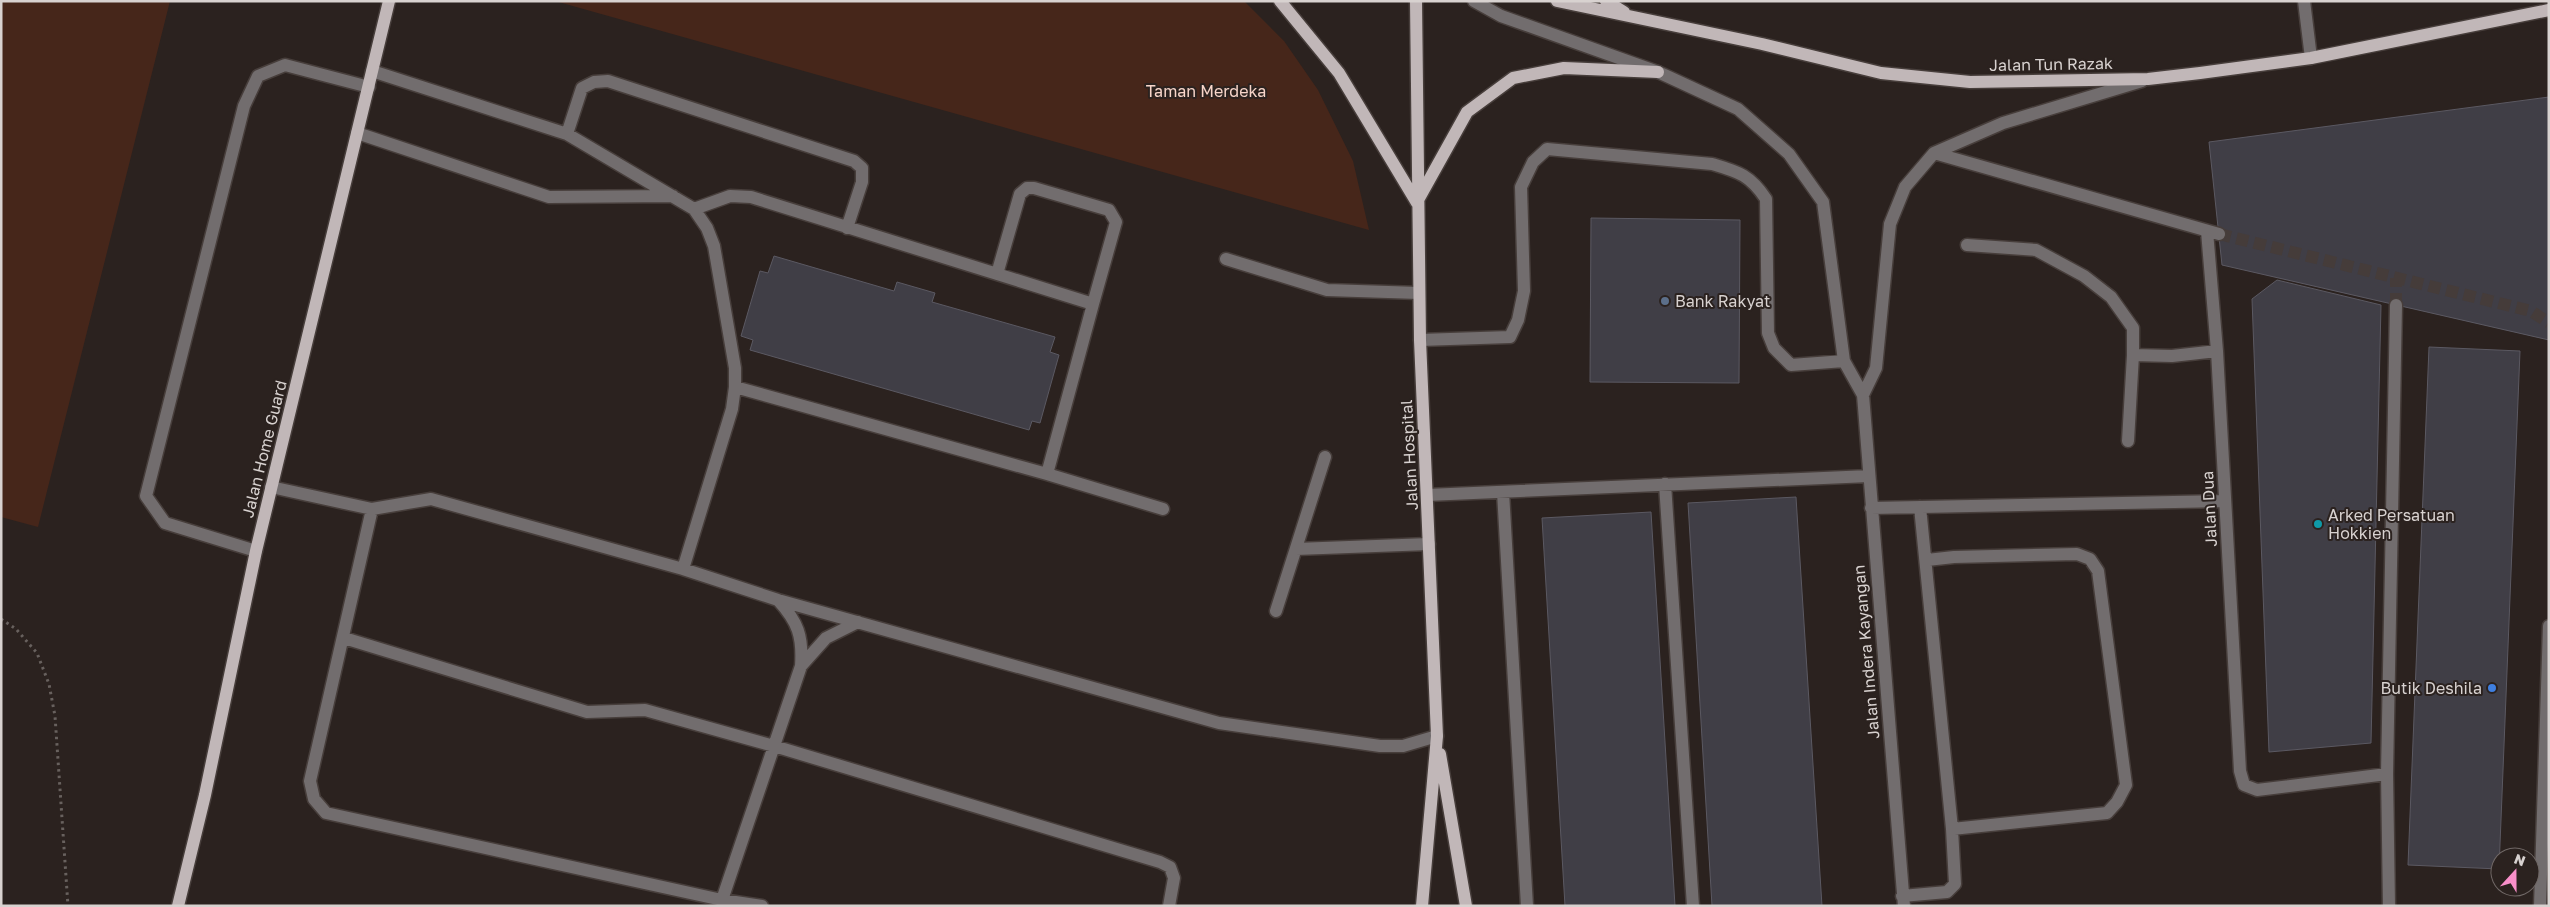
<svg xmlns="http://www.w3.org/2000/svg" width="2550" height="907" font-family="'Golos Text',sans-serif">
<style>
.green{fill:#46261a}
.building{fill:#403e46;stroke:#5b5962}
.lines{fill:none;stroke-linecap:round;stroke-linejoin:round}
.minor-tunnel{stroke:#453c3a;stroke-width:12;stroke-dasharray:12 6;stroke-linecap:butt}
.minor-casing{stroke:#473e3b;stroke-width:15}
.major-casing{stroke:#473e3b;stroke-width:15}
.path{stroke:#68615e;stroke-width:3;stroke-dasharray:2.5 4;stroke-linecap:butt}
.minor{stroke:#726d6e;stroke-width:12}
.major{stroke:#c1b7b8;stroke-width:12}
.service-dot{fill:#5c6f8a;stroke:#2b221f;stroke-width:2}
.culture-dot{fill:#0f9aa8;stroke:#2b221f;stroke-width:2}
.shop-dot{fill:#3f7fe0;stroke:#2b221f;stroke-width:2}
.labels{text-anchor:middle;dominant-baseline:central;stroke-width:4;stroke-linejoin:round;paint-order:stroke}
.street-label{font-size:16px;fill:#d8d2d0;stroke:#2b221f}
.park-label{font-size:16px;fill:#f7d5c9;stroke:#2b221f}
.poi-label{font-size:16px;fill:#d8d2d0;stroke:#2b221f;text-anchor:start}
</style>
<rect width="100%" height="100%" fill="#2b221f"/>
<path class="green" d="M1,1H170L38,527L1,517Z
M555,1H1244L1284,41L1318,90L1353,161L1369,230Z"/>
<path class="building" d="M2549,97V340L2222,265L2209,142Z
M1591,218L1740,220L1739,383L1590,382Z
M774,256L894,291L897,282L935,293L932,302L1055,337L1050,352L1059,355L1040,423L1032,421L1029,430L750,350L753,340L741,336L760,271L768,273Z
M2277,280L2381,305L2371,743L2269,752L2252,299Z
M2429,347L2520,351L2499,869L2408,865Z
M1796,497L1822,906H1712L1688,503Z
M1651,512L1675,906H1565L1542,518Z"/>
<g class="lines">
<path class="minor-tunnel" d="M2219,234L2531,311L2549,323
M2396,305V278"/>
<defs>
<path id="minor" d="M1474,1L1501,16L1658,72L1738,109L1789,154L1823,202L1844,361L1863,395L1904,906
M2304,1L2311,58
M372,71L567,134L694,209L707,228L714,246L735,368V387L732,409L683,569
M357,133L549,197L673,196
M567,134L582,88L594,82L608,81L854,161L862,168V182L847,228
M1934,153L2219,234
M694,209L730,196L751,197L1093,304L1047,474L735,387
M2207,231L2217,351L2240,771L2244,785L2257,790L2387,774
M1967,245L2036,250L2084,276L2111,297L2133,328V355L2172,356L2217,351
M1226,259L1327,290L1419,293
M997,274L1020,194L1027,188H1034L1109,210L1116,222L1093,304
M1420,340L1510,337L1518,320L1524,291L1521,187L1533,162L1547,149L1712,164C1739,172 1750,175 1766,199L1768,333L1774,348L1791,365L1844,361
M1863,395L1876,368L1890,224L1905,187L1934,153L2003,123L2142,81
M2128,441L2133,355
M1047,474L1163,509
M1665,484L1693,906
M271,487L372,509L431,499L683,569L778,600L1219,723L1380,746H1403L1437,736
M1503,492L1527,906
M1427,495L1869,476
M1871,508L2225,501
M372,509L310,781L314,799L326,813L722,900L762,906
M1296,549L1429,544
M256,551L165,523L146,496L244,106L258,76L285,65L369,87
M1927,560L1954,557L2077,554L2090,559L2098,571L2126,785L2117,802L2107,813L1952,829
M1276,611L1325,457
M344,638L587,712L645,710L774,746L1160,862L1170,867L1174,878L1169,906
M801,666L826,638L858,622
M1902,896L1947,892L1955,884L1952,829L1920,507
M722,900L801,666C803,636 798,622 778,600
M2389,906L2387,774L2396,305
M2540,906L2549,626"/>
<path id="major" d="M1280,1L1339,73L1417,203
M1416,1L1420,340L1437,736L1422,906
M1557,1L1762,44L1881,73L1970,82L2148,79L2200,73L2311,58L2549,10
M1606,1L1624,12
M1418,200L1467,112L1513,78L1564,68L1658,72
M1440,754L1466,906
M178,906L205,795L256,551L389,1"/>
</defs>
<use href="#minor" class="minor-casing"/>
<use href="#major" class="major-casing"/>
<path class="path" d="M1,619L16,629L37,653L49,684L55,716L68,906"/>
<use href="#minor" class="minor"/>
<use href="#major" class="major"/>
</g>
<circle class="service-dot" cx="1665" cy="301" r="5"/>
<circle class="culture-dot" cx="2318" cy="524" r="5"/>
<circle class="shop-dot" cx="2492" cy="688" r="5"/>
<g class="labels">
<g class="street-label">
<text transform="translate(2051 64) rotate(-1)">Jalan Tun Razak</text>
<text transform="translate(264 449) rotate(-76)">Jalan Home Guard</text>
<text transform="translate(1409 455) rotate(-93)">Jalan Hospital</text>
<text transform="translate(2209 509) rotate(-93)">Jalan Dua</text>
<text transform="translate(1866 652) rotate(-95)">Jalan Indera Kayangan</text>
</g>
<g class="park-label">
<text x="1206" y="91">Taman Merdeka</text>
</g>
<g class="poi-label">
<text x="1675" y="301">Bank Rakyat</text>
<text x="2328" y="515">Arked Persatuan<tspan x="2328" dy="18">Hokkien</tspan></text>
<text x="2482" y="688" text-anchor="end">Butik Deshila</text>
</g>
</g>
<rect width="2550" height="907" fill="none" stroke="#d8d2d0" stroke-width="5"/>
<g transform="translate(2515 872) rotate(21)"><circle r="24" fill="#2b221f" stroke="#706866"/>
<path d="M0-4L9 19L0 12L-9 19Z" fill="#f98fc9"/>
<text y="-8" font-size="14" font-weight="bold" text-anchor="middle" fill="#d8d2d0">N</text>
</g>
</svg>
